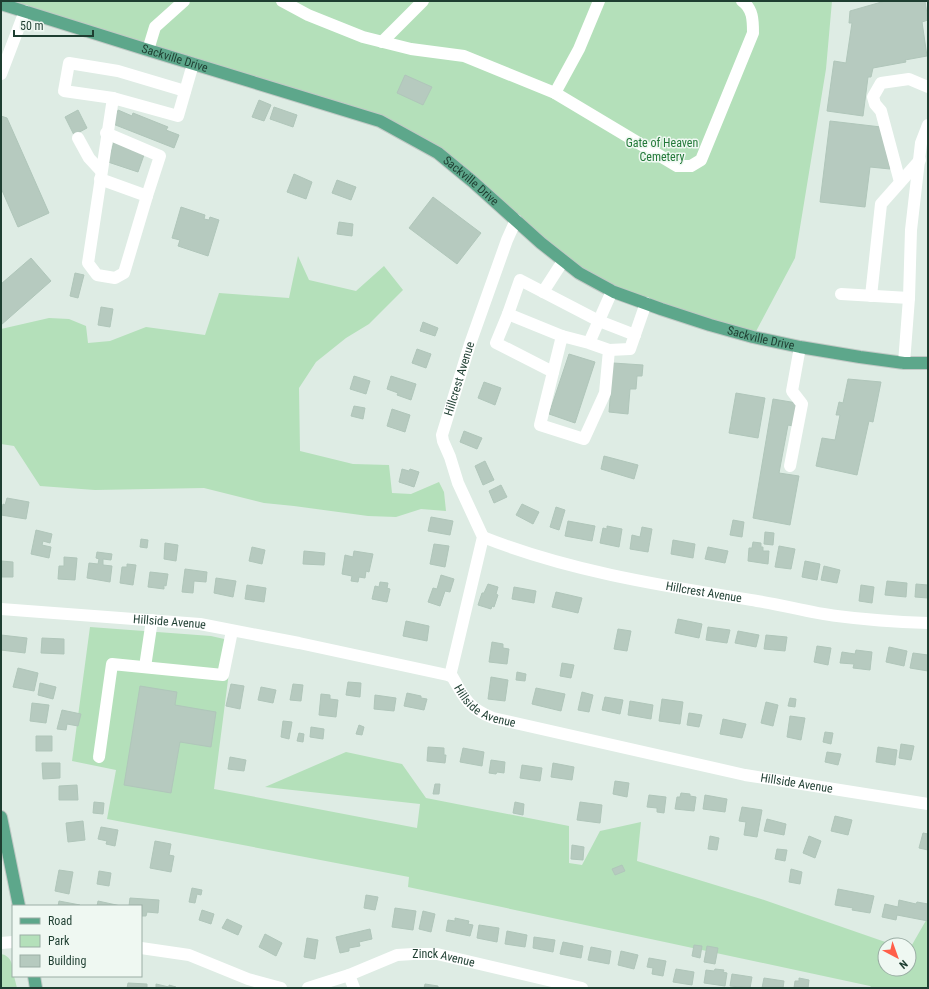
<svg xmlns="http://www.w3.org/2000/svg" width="929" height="989" font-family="'Roboto Condensed',sans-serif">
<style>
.green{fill:#b4e0ba}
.building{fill:#b6cabf;stroke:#b0c6ba}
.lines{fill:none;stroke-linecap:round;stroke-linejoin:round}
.major-casing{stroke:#c0c9c5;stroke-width:14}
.minor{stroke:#fff;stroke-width:12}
.major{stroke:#5da78b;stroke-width:12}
.labels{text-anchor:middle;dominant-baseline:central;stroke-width:3;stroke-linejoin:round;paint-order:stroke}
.street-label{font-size:12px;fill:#1e3e31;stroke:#eff8f2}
.park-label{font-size:12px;fill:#237939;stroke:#eff8f2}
</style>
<rect width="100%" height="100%" fill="#deece4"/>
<path class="green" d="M1,1H832L826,69L795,258L753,337L579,273L472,181L380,121Z
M298,256L309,280L356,291L384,266L403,290L369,324L346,338L316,362L299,388L300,451L353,464L389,465L392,493L411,494L439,482L444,492L446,511L421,509L396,517L368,516L294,506L264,503L204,488L95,490L40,486L14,446L1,444V329L49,318L69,319L86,326L88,343L110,341L146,327L205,335L219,293L289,298Z
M90,627L211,636L233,641L214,789L417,828L420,804L265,787L346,752L402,764L426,798L569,826V863L582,865L600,831L641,822L637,861L761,899L894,945H885V969H909V950L928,917V988H872L870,986L408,887L409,877L107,819L116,770L72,761Z
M1,954C12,956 13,966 13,976H14L17,988H1Z"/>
<path class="building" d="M885,1H925L928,20L922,22L927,56L905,60L906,62L873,68L871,77H868L863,116L827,111L834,61L846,63L852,23H849L850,11Z
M405,75L432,87L423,105L397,93Z
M259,100L271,105L264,121L252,117Z
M274,107L297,115L293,127L270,119Z
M78,110L87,128L74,135L65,117Z
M118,110L132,116L133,113L168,127L166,130L179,135L174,148L113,124Z
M1,116L7,118L49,213L18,227L1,188Z
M830,121L881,127L890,169L870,167L865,207L820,202Z
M114,142L145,152L138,172L108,162Z
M294,174L312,182L306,199L287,192Z
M337,180L356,187L351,200L332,193Z
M433,197L481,233L457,264L409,228Z
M181,207L205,215L204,219L209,220L210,217L219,220L208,256L178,246L180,240L172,238Z
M339,222L353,224L352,236L337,234Z
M31,258L51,281L1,325V284Z
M75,273L84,275L78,298L70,296Z
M101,307L113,309L110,327L98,325Z
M423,322L438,328L435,336L420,331Z
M417,349L431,354L426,368L412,363Z
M569,354L595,362L575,423L549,414Z
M613,363L643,365L642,376H637L636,389H630L628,414L609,412Z
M354,376L370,381L366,394L350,389Z
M391,376L416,384L411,400L397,395L398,393L387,389Z
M848,379L881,382L873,422L869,421L857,475L816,466L822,438L835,440L840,415H836L839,402L843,403Z
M484,382L501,388L495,405L478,398Z
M736,393L765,398L758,438L729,433Z
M773,399L797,403L793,426L788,425L779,473L799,476L790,525L753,518Z
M354,406L365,408L363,419L351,416Z
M392,409L410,415L405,432L387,426Z
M464,431L482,438L477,449L460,442Z
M604,456L638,465L634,479L601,469Z
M485,461L494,480L483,485L475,466Z
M402,469L409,471L410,469L419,472L414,487L399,482Z
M501,485L507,497L494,503L489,491Z
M7,498L29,502L26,519L1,515L3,504L5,505Z
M522,504L539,512L533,524L516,515Z
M556,507L565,510L559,530L550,527Z
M431,517L453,521L450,535L428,531Z
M733,520L744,522L742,537L730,535Z
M568,521L595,526L592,541L565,536Z
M607,526L622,529L619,547L600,543L603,528L607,529Z
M642,527L652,529L648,552L630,549L632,535L640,537Z
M36,530L52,534L50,543L43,541L42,545L51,547L49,558L31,554Z
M765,532L774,533L773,545L764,544Z
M141,539L148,540L147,548L140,547Z
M673,540L695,544L693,558L671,554Z
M753,542L761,543V547H763V551H769L768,564L748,561L749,548H752Z
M165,543L178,545L176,561L164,559Z
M434,544L449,546L445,567L430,564Z
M779,546L795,549L791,569L775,567Z
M252,547L265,550L262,564L249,561Z
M708,547L728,551L725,563L705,559Z
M304,551L325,553L324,565L303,564Z
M354,551L373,554L369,572L366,571L365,578L359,577L358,582L351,581L352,576L342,574L345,555L353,557Z
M97,552L112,554L111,560L103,559V565L112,566L110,582L87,578L89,563L98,564L99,559L96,558Z
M64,557L77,558L75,580L58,579L59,566H64Z
M1,561L13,562V577H2Z
M805,561L820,564L817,580L802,577Z
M127,564L136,565L133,585L120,583L122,567H127Z
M824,566L840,570L837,583L821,580Z
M185,569L207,572L206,582L194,581L193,593L182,592Z
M150,572L168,574L166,586L164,585V589L148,587Z
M441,575L454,579L450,592L445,591L440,606L428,602L433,588L437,589Z
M216,578L236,581L233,597L214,593Z
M887,581L907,583L906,597L885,595Z
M380,582L388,583L387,588L390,589L387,602L372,599L375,586L379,587Z
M488,584L498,587L496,594L498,595L494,607L492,606L491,609L478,605L482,593H484Z
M916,584L928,585V598L915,597Z
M247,585L266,588L264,602L245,599Z
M861,585L874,587L872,603L859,601Z
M514,587L536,591L534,603L512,599Z
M556,592L582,598L578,613L552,607Z
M678,619L702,624L699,638L675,633Z
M406,621L429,626L427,641L403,636Z
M708,627L730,630L727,643L706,640Z
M618,629L631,631L627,651L614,649Z
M738,631L759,635L756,647L735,643Z
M1,635L27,638L25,653L1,650Z
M766,635L787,637L785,651L764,649Z
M42,638L64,639V654L41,653Z
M492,642L503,644V648L509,649L507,664L489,662Z
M817,646L831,648L828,665L814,662Z
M889,647L907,651L904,666L886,662Z
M856,650L872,652L870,670L853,668L854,664L840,663L842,652L855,654Z
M913,653L928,655V671L910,668Z
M562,663L574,665L571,678L560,676Z
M18,668L38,673L34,691L13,687Z
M517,672L526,674L525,681L516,680Z
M491,677L508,680L505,701L488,699Z
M348,682L361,683L360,697L346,695Z
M40,683L56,687L53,699L38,695Z
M231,684L244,686L240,709L226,706Z
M293,684L303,685L301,701L290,700Z
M140,686L177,692L175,705L216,712L211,747L180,742L171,793L124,785Z
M261,687L276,690L273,703L258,700Z
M536,688L565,694L561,711L532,704Z
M582,692L593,695L589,712L578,710Z
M407,693L421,696V698L427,699L424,710L404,706Z
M321,694L330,695V699L338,700L336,717L319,715Z
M375,695L396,698L394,711L374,709Z
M605,697L623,700L620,714L602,710Z
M790,698L796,699L795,707L788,706Z
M662,699L683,702L680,724L659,721Z
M630,701L653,705L651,719L628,715Z
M766,702L778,705L773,726L761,723Z
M32,703L49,705L46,723L30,721Z
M62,710L81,714L78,726L67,724L66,730L57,729Z
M689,713L702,715L699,727L687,725Z
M790,716L805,718L801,740L787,737Z
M723,719L746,724L742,738L720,734Z
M283,721L292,722L289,739L281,737Z
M359,725L364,727L362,735L356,734Z
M311,727L324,729L323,739L310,737Z
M825,732L833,733L831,744L823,742Z
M299,733L304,734L303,742L297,741Z
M36,736H52V751H36Z
M901,744L914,746L911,760L899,758Z
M428,747L444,748V755H446L445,763L427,761Z
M878,747L897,750L895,765L876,762Z
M463,748L484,752L482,766L460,762Z
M827,752L841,754L838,765L825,762Z
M230,757L246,760L244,771L228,769Z
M491,760L505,762L504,773L497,772L496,774L489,773Z
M42,763H60V778L43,779Z
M553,763L574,767L572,780L551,777Z
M522,765L542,768L540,781L520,778Z
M615,781L629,783L627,797L613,794Z
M435,784H440L439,794H433Z
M77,785L78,800H59V786Z
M681,793L690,794V796L696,797L694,811L675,809L677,797H680Z
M649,795L666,797L664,813L657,812V808L647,807Z
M705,795L727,799L725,812L703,809Z
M94,802L104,803L103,814L93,813Z
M515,802L524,804L523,815L513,813Z
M580,802L602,805L600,823L577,820Z
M742,807L762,810L757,837L744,835L746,822L739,821Z
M835,816L852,820L848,835L831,831Z
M767,819L786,824L784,835L764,831Z
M83,821L85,840L68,842L66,823Z
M101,827L118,830L115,846L106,844L107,841L98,839Z
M923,833L928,834V850L919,848Z
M710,836L719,838L717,850L708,849Z
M809,836L821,841L815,858L803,853Z
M155,841L171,844L169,855L174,856L171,872L150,868Z
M572,845L584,847L583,860L571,859Z
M777,849L787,850L785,861L775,859Z
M622,865L625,871L615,875L612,869Z
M791,869L802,872L800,884L789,882Z
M59,870L73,872L69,894L55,891Z
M99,871L111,873L109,886L97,884Z
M192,888L202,890L201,895L197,894L195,903L189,902Z
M838,889L874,896L870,913L852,910L853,908L835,905Z
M366,895L378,897L375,910L364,908Z
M130,898L159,900L158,913L147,912L146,916H141V906H129Z
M899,900L916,904L917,902L928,904V921L897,915L896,920L882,917L885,904L898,907Z
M59,901L80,905V906H58Z
M98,901L121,906H97Z
M395,908L416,911L413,930L392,927Z
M202,910L214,914L211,924L199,920Z
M423,911L435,914L431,932L419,929Z
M455,918L469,921L468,924L473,925L470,936L446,931L448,920L455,921Z
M227,919L242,926L238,935L222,928Z
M479,925L499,928L497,942L477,938Z
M370,929L372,939L359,942L360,946L349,948V951L340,953L336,937Z
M507,931L527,935L525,947L505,944Z
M265,934L282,943L276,956L259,947Z
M534,937L555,940L553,952L533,948Z
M307,938L318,940L315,959L304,957Z
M563,942L583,946L581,958L560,954Z
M694,945L702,946L700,958L692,956Z
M707,946L718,948L715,964L704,962Z
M591,947L611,951L609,964L588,960Z
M621,951L638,955L634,969L618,965Z
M649,958L666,961L663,976L652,974L653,968L647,967Z
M676,969L694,972L692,985L673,982Z
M715,969L724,970L723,972L727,973L725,986L704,983L706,970L714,971Z
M732,974L752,977L750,988L730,986Z
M764,978L784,981L783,988H762Z
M799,978L809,980L808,988H794L795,981H799Z
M128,983L147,984V988H127Z
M156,984L169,987V985L176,987L175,988H156Z
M425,984L438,986V988H424Z"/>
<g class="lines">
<defs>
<g id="major">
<path id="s5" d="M1,4L148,50L380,121L438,153L472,181L541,243L579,273L614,292L661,309L710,325L753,337L800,347L860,357L904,363H928"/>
<path d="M1,817L19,906"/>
<path d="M34,976L36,988"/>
</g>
</defs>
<use href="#major" class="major-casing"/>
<g class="minor">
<path d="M282,1L308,15L363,37L411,49L464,56L555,93L677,166H691L701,160L753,33C753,20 753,9 742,1"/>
<path d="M382,42L423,1"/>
<path d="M148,50L155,27L184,1"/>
<path d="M1,74L25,11"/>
<path d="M555,93L579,49L599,1"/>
<path d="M113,98L64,91L69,63L118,71L185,91"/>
<path d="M78,138L89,158L101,171"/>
<path d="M100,179L147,196L160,156L106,133"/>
<path d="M900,182L881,111L875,104L873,97L881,83L909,79L928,87"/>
<path d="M147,196L124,273L115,278L97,275L88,263L113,98L178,116L193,64"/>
<path d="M543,292L563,261"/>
<path d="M841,294L909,298"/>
<path d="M871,296L881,204L920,160"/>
<path d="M508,314L562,336"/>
<path d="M589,343L609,350L605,393L584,439L540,425L562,336L589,343L612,291"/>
<path d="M609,350L630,349L646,303"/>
<path d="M904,363L909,298L911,230L921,143L928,125"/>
<path d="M553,372L496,343L508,314L520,280L599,321L635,335"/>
<path d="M790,466L802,404L792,391L800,347"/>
<path id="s1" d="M483,537C571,572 665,586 757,601C784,605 810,613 837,616C867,620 898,622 928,623"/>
<path id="s2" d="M1,609L200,624L299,643L452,676C464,698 469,709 493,718L745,775L928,804"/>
<path d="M145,667L152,620"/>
<path id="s3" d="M450,676L483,537L458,483L450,457L443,441L442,435L470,344L507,240L516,220"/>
<path d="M99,757L112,664L223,675L232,631"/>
<path d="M1,943L13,942"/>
<path d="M141,948L189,955L248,979L281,988"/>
<path d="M349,975L354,988"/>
<path id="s4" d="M308,988L349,975L397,955L413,954H437L582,988"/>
</g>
<use href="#major" class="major"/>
</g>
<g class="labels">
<g class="street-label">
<text stroke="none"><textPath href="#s5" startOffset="182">Sackville Drive</textPath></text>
<text stroke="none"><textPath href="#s5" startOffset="506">Sackville Drive</textPath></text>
<text stroke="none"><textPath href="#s5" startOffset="842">Sackville Drive</textPath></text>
<text stroke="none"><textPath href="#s3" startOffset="312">Hillcrest Avenue</textPath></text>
<text stroke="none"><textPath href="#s1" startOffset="228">Hillcrest Avenue</textPath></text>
<text stroke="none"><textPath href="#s2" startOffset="169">Hillside Avenue</textPath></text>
<text stroke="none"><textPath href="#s2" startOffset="504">Hillside Avenue</textPath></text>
<text stroke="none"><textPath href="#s2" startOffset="828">Hillside Avenue</textPath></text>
<text stroke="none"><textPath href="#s4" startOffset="142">Zinck Avenue</textPath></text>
</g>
<g class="park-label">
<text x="662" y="143">Gate of Heaven<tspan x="662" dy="14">Cemetery</tspan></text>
</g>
</g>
<rect width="929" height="989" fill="none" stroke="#1e3e31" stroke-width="4"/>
<rect x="12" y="905" width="130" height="72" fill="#eff8f2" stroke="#9baea5"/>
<rect x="20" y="918" width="20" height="6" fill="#5da78b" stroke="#9baea5"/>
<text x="48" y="925" font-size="12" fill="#1e3e31">Road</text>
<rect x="20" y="935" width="20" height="12" fill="#b4e0ba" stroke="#9baea5"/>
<text x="48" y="945" font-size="12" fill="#1e3e31">Park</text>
<rect x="20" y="955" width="20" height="12" fill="#b6cabf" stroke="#9baea5"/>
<text x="48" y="965" font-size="12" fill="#1e3e31">Building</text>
<g transform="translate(897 957) rotate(139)"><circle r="19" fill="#eff8f2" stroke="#9baea5"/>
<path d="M0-3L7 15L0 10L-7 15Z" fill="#ff5f49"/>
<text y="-6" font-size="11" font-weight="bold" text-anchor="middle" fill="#1e3e31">N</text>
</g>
<path d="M14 30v6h79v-6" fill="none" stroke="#1e3e31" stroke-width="2"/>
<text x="20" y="30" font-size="12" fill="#1e3e31" stroke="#eff8f2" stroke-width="3" paint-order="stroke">50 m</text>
</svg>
